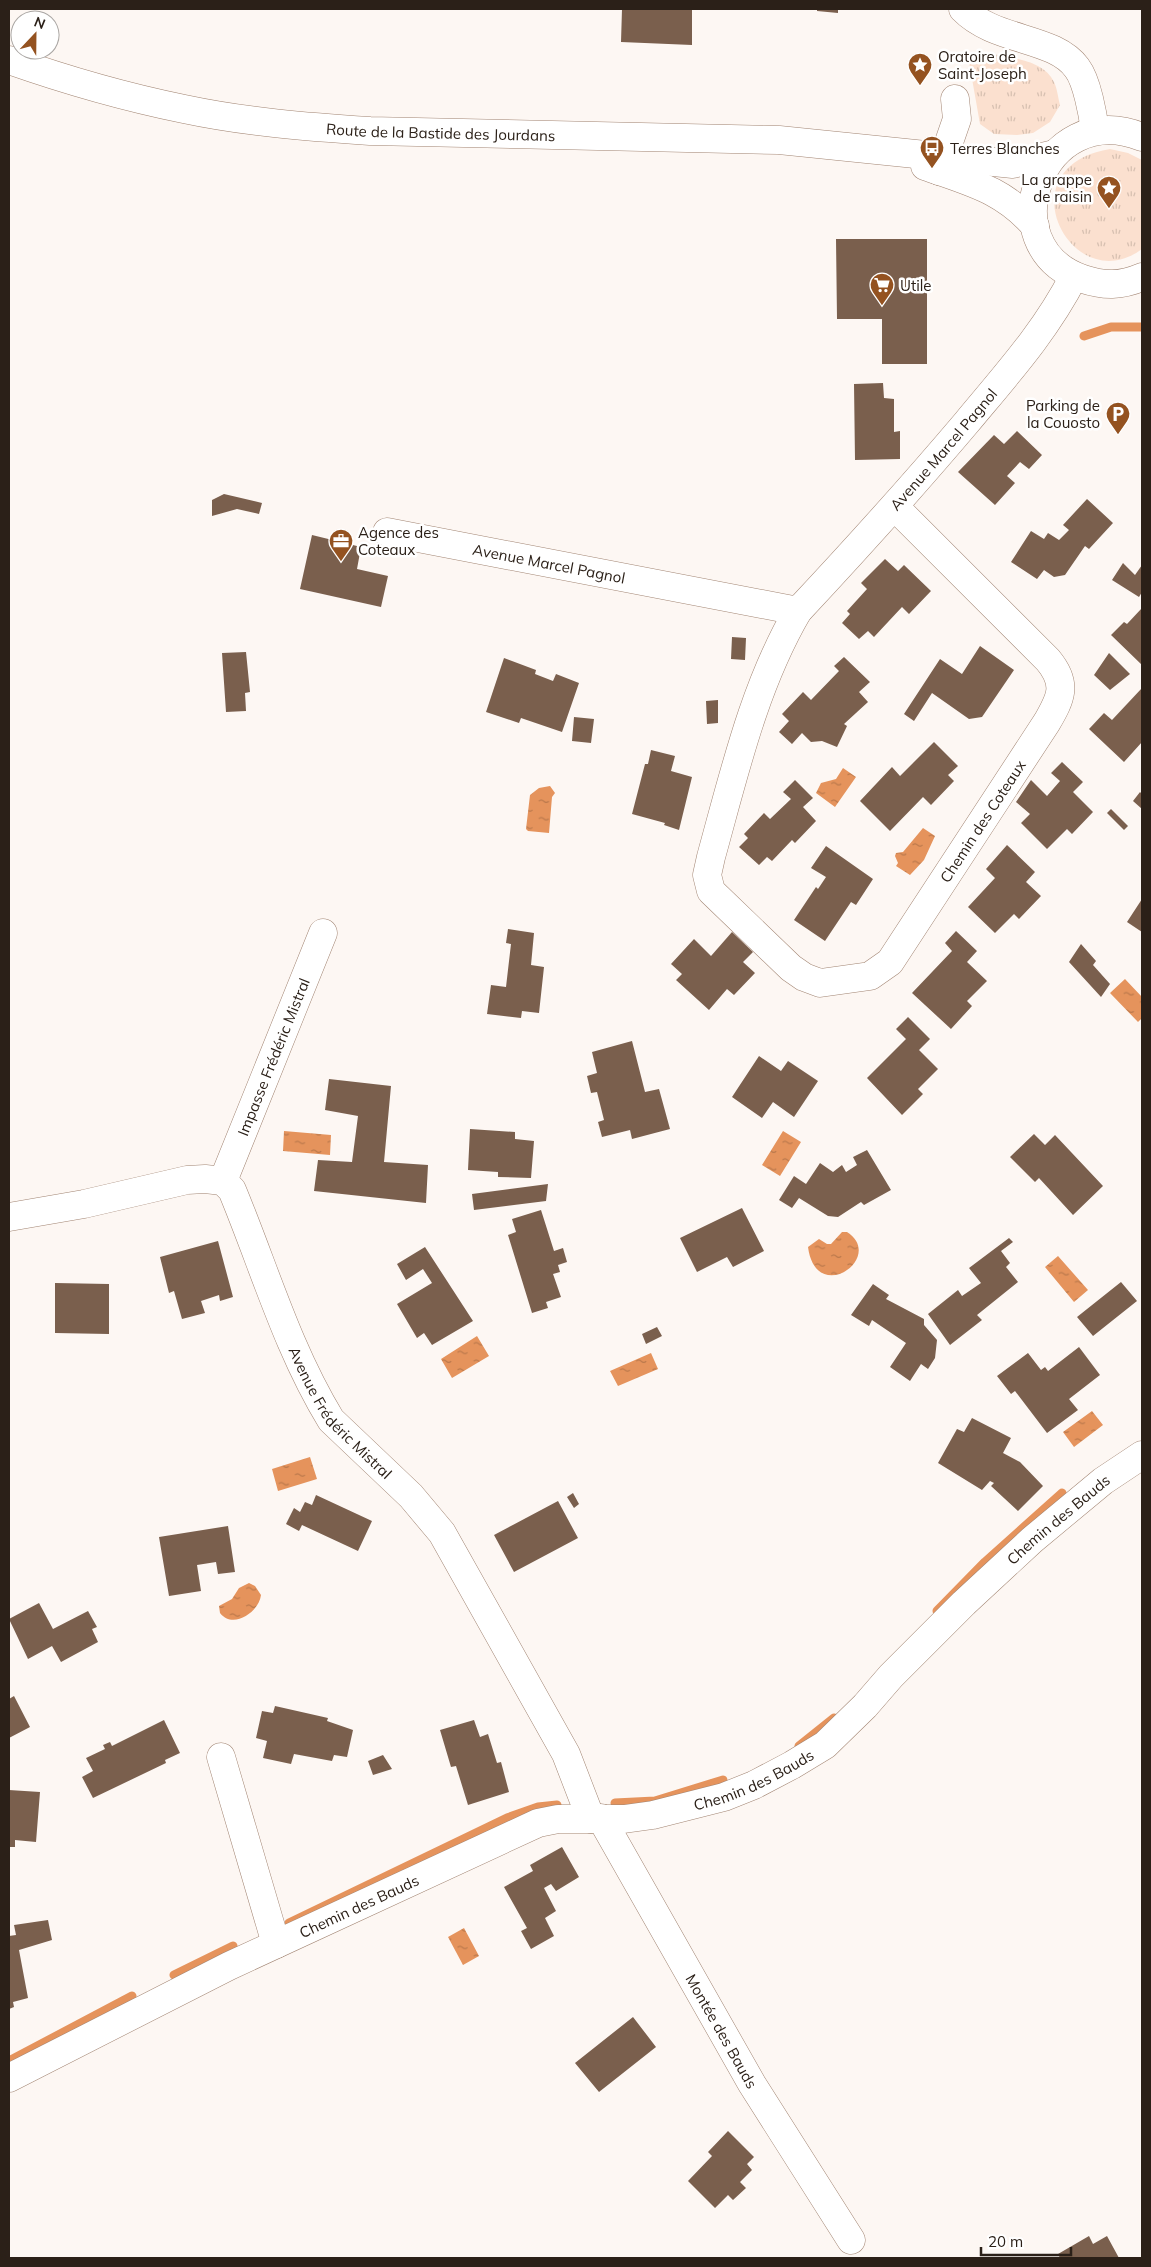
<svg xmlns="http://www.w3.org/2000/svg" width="1151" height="2267" font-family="Mulish,sans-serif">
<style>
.grass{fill:url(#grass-tufts)}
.water{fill:url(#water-ripples)}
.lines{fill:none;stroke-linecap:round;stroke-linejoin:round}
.stream{stroke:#e5935c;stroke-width:9}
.building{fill:#7a5f4d}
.street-casing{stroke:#a28573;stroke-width:29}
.secondary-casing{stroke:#a28573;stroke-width:29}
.street{stroke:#fff;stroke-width:28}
.secondary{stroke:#fff;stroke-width:28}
.labels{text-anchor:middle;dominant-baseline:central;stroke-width:5;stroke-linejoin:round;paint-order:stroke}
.poi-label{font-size:15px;fill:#2b2018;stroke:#fff;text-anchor:start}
.street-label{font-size:15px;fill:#2b2018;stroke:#fff}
</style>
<defs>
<pattern id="grass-tufts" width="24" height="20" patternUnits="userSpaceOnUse" patternTransform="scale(1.25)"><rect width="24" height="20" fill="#fbe0cf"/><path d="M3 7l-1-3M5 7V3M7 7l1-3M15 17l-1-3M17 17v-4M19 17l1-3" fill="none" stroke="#d7c0b1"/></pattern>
<pattern id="water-ripples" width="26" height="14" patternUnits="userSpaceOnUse" patternTransform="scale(1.25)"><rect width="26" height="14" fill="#e5935c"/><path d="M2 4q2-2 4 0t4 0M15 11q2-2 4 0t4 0" fill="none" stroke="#ba784b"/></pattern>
</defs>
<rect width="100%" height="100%" fill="#fdf7f3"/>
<path class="grass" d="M992,54C1012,58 1044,60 1054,82C1057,88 1058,97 1060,105L1050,122L1033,133L1017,135L994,134L980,124L968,56Z
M1110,149L1128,153L1142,160V249C1072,301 1002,167 1110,149Z"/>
<path class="water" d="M843,768L856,777L835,807L816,793L821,783L836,779Z
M550,786L555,793L552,797L549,833L528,831L526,829L530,795L539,788Z
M923,828L935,836L924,860L910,875L896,866L898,863L895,856L896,853L903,852Z
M1125,979L1142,997V1018L1138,1022L1110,993Z
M284,1131L331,1135L330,1155L283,1151Z
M783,1131L801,1142L780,1176L762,1165Z
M842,1232H847C886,1257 816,1307 808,1247L819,1239L827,1244H831Z
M1058,1256L1088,1290L1074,1302L1045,1267Z
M477,1336L489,1356L452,1378L441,1359Z
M651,1353L658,1369L618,1386L610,1371Z
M1092,1411L1103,1425L1074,1447L1063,1432Z
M310,1457L317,1479L278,1491L272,1469Z
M249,1583L255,1586L261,1595C259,1612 233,1630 220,1613L219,1606L232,1599L239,1588Z
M464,1928L479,1956L463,1965L448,1937Z"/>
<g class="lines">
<path class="stream" d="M1084,336L1111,327H1142
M937,1611L985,1562L1062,1493
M799,1746L834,1718
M615,1803L655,1801L723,1780
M289,1923L507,1818L538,1807L557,1805
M174,1975L233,1946
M9,2061L132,1996"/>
</g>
<path class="building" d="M622,9H692V45L621,42Z
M817,9H838V13L817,11Z
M836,239H927V364H882V319H837Z
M883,383L884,398L894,399V432L900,431V459L855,460L854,384Z
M1017,431L1042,455L1029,469L1020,462L1007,476L1015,483L995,505L958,472L994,435L1004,444Z
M224,494L262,503L259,514L237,509L212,516V500Z
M1087,499L1113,523L1089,549L1085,546L1065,575L1054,577L1044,570L1037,579L1011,562L1031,531L1044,539L1048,533L1059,540L1069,530L1063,525Z
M312,535L361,547L357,569L388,576L381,607L300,589Z
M885,559L898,571L904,565L931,591L909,614L902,607L874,637L868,631L859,639L842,623L850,614L847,611L867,589L861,583Z
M1123,563L1135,575L1142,565V592L1139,597L1112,580Z
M1142,608V665L1111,635L1124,622L1127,624Z
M732,637L746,638L745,660L731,659Z
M980,646L1014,670L982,717L969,719L932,693L914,721L904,714L940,659L962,674Z
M246,652L250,692L245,693L246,711L226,712L222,653Z
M1109,653L1130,674L1110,690L1094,675Z
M844,657L870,682L859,692L868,702L844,724L847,726L837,747L822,741L811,742L802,733L792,744L779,732L789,721L782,714L803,692L811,700L839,671L834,666Z
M504,658L536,670L535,674L553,681L556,674L579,683L562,732L521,718L519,723L486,712Z
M1142,688V742L1124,762L1089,729L1104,713L1112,720Z
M718,700V723L707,724L706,701Z
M574,717L594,719L591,743L572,741Z
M934,742L958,766L948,775L954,781L931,805L923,797L890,831L860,801L892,767L900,776Z
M651,750L675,756L671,771L692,777L679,830L664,825L665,823L632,814L645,764H648Z
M1062,762L1083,782L1073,792L1093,812L1072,834L1067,829L1047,849L1021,823L1030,814L1016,802L1031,780L1047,796L1060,781L1051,773Z
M795,780L813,798L803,807L816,821L795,843L792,840L772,861L767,857L759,865L739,847L748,838L744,834L764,813L770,819L791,799L783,792Z
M1140,792L1142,794V809L1133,801Z
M1111,809L1128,826L1124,830L1107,813Z
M1007,845L1035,872L1026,882L1041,896L1019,919L1014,914L995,933L968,907L995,878L986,869Z
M826,846L873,879L856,905L851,902L825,941L794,920L816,887L818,889L826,877L811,868Z
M1142,899V932L1127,922Z
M508,929L534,933L531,965L544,967L539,1013L522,1011L521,1018L487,1014L491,985L506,987L511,944L506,943Z
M956,931L977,951L967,962L987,981L967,1001L972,1006L951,1029L912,993L952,951L945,943Z
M732,932L753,952L743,962L755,973L734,995L727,989L709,1010L676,980L682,974L671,964L694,939L711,956Z
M1081,944L1096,961L1093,965L1110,984L1101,997L1069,962Z
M908,1017L930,1039L919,1050L938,1069L918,1089L923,1094L902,1115L867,1078L906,1039L896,1029Z
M632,1041L645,1092L659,1089L670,1129L632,1139L630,1130L602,1137L598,1122L604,1120L597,1092L591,1093L587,1076L597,1073L592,1052Z
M759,1056L781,1071L788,1061L818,1081L794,1117L773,1102L762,1118L732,1097Z
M329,1079L391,1086L384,1162L428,1165L426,1203L314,1191L318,1160L352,1162L358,1116L325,1110Z
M470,1129L515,1132V1139L534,1141L531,1178L498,1177V1172L468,1170Z
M1034,1134L1045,1145L1055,1135L1103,1186L1073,1215L1039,1178L1035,1182L1010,1157Z
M867,1150L891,1190L864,1205L861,1202L838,1217L828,1216L799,1198L792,1208L779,1200L794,1176L806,1184L820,1163L833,1172L842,1165L846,1172L857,1165L853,1157Z
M548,1184L546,1201L474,1210L472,1194Z
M742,1208L764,1251L733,1267L727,1257L697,1272L680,1238Z
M541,1210L554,1251L563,1248L567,1262L558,1265L560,1272L553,1274L561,1297L546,1302L548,1308L532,1313L508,1235L516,1232L512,1219Z
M1009,1238L1013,1242L1001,1251L1010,1263L1006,1267L1018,1282L977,1315L982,1320L950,1345L928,1314L958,1290L962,1296L981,1283L969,1268Z
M218,1241L233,1297L220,1301L219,1295L201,1301L205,1313L182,1319L174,1291L169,1293L160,1257Z
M425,1247L473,1321L432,1345L424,1333L417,1338L397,1304L432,1283L423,1269L406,1280L397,1264Z
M1121,1282L1137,1301L1093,1336L1077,1317Z
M55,1283L109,1284V1334L55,1333Z
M873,1284L889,1295L886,1299L924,1319V1325L937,1340L935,1358L928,1369L921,1364L910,1381L890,1367L906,1343L872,1320L869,1326L851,1315Z
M657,1327L662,1336L646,1344L642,1334Z
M1079,1347L1100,1375L1069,1399L1078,1410L1047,1433L1015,1391L1011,1394L997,1376L1028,1353L1041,1370L1045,1367L1048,1371Z
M972,1418L1011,1438L1003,1453L1020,1462L1043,1486L1018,1511L991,1486L994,1483L990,1481L982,1490L938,1463L957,1429L964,1432Z
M573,1493L579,1504L574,1508L567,1497Z
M316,1495L372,1521L358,1551L302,1525L299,1531L286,1524L294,1508L300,1512L305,1502L312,1505Z
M558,1501L578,1538L514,1572L494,1535Z
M228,1526L235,1572L218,1574L216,1562L197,1565L201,1591L169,1596L159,1537Z
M39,1603L53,1629L88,1611L97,1627L92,1629L98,1642L61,1662L52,1646L28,1659L9,1619Z
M14,1696L30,1727L9,1738V1699Z
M275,1706L328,1718L327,1721L353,1730L347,1757L334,1755L332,1761L294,1754L291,1764L263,1758L267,1741L256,1738L262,1711L273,1713Z
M164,1720L180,1753L165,1760L166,1763L93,1798L82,1777L93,1771L86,1758L105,1749L103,1745L110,1742L112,1746Z
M474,1720L480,1737L488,1734L497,1763L501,1762L509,1792L468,1805L456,1766L451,1767L440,1730Z
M383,1755L392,1769L373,1775L368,1761Z
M9,1790L40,1792L36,1842L15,1840V1847H9Z
M562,1847L579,1877L556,1891L551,1884L544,1888L556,1911L545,1918L554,1936L531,1949L521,1931L527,1928L504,1887L533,1871L530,1865Z
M48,1920L52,1940L19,1950L28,1998L13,2002L14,2007L9,2009V1936L16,1935L14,1925Z
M633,2017L656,2047L599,2092L575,2063Z
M728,2131L754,2157L747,2164L752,2170L740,2182L746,2188L733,2200L728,2195L715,2208L688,2181L712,2156L708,2152Z
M1089,2236L1093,2244L1107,2236L1119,2258H1060L1058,2254Z"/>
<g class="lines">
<defs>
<g id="street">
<path d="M963,9C995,42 1054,36 1077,68C1087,81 1093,115 1095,131"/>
<path d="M939,171L957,119L955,99"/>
<path id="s1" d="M387,532L798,611C856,549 912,487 967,422C1006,375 1046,331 1074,276"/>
<path id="s2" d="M798,611C754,686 734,774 711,857L707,875L711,891L791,968L804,977L820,983L870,976L890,962L1047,722C1061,698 1068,684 1048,660L895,507"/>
<path id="s3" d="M223,1181L323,933"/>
<path id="s4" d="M9,1217L84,1204L187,1180L205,1179L223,1181L232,1190C264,1267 287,1348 331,1420L411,1496L442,1533L566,1754L591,1819"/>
<path d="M221,1757L276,1944"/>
<path id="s5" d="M601,1818L752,2084L851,2240"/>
<path id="s6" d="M9,2078L229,1966L538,1823L558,1819H624L653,1815L724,1797L754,1785L792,1765L825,1745L865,1706L891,1676L964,1603L1032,1540L1103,1481L1142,1455"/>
</g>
<g id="secondary">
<path id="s7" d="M9,60C66,80 125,97 184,109C245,122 308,127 370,131L779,140L1013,164L1054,154"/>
<path d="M1142,137C1042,97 987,246 1083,279C1104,286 1121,286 1142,277"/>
<path d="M925,166C969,182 1003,189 1035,226"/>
</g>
</defs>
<use href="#street" class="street-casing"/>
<use href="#secondary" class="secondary-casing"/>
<use href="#street" class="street"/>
<use href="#secondary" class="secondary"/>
</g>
<defs>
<symbol id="sight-pin" viewBox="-11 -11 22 30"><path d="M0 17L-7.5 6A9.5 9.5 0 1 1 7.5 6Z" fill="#945220" stroke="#fff"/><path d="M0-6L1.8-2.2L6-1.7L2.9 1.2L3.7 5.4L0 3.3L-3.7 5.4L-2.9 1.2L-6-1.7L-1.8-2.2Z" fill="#fff"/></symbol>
<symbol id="bus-pin" viewBox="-11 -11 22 30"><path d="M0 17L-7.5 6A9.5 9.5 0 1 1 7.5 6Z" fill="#945220" stroke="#fff"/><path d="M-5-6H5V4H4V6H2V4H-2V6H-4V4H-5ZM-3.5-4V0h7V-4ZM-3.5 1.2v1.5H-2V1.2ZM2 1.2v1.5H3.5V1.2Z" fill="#fff"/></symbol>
<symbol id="supermarket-pin" viewBox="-11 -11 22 30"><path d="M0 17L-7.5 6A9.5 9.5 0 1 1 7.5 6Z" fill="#945220" stroke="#fff"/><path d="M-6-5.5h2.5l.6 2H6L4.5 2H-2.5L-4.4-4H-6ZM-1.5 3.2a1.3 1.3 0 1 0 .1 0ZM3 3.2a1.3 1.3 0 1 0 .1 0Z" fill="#fff"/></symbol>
<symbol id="parking-pin" viewBox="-11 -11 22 30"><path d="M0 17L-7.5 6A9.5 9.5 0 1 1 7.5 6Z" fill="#945220" stroke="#fff"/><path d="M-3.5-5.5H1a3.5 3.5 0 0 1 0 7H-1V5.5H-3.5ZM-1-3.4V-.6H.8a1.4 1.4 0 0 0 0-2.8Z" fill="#fff"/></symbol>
<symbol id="office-pin" viewBox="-11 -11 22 30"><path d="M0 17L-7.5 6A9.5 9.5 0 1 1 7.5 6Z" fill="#945220" stroke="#fff"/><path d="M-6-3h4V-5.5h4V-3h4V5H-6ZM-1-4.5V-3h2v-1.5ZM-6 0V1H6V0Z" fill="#fff"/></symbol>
</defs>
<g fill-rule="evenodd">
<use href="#sight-pin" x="906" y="51" width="28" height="38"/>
<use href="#bus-pin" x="918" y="134" width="28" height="38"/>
<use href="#sight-pin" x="1095" y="174" width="28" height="38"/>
<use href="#supermarket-pin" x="868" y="271" width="28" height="38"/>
<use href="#parking-pin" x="1104" y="400" width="28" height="38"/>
<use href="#office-pin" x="327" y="527" width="28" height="38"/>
</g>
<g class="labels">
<g class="poi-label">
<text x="938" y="56">Oratoire de<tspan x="938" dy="17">Saint-Joseph</tspan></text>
<text x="950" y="148">Terres Blanches</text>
<text x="1092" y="179" text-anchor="end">La grappe<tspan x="1092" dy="17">de raisin</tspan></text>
<text x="900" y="285">Utile</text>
<text x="1100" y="405" text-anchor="end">Parking de<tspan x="1100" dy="17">la Couosto</tspan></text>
<text x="358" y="532">Agence des<tspan x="358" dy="17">Coteaux</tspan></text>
</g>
<g class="street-label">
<text stroke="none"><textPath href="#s7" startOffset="440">Route de la Bastide des Jourdans</textPath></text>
<text stroke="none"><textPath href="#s1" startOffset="636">Avenue Marcel Pagnol</textPath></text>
<text stroke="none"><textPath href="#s1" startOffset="165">Avenue Marcel Pagnol</textPath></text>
<text stroke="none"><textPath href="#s2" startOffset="684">Chemin des Coteaux</textPath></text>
<text stroke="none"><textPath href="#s3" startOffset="134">Impasse Frédéric Mistral</textPath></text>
<text stroke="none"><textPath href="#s4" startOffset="481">Avenue Frédéric Mistral</textPath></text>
<text stroke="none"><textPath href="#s6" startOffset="1215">Chemin des Bauds</textPath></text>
<text stroke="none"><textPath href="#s6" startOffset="810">Chemin des Bauds</textPath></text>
<text stroke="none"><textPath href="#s6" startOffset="390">Chemin des Bauds</textPath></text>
<text stroke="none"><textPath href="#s5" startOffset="245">Montée des Bauds</textPath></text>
</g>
</g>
<rect width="1151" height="2267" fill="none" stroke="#2b2018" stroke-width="20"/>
<g transform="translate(35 35) rotate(22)"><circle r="24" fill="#ffffff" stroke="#aaa6a3"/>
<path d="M0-4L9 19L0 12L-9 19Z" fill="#945220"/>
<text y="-8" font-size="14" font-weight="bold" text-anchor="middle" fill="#2b2018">N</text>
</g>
<path d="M981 2247v8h90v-8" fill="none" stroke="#2b2018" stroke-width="2.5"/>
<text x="988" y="2247" font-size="15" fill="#2b2018" stroke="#ffffff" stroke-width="4" paint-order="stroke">20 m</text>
</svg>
